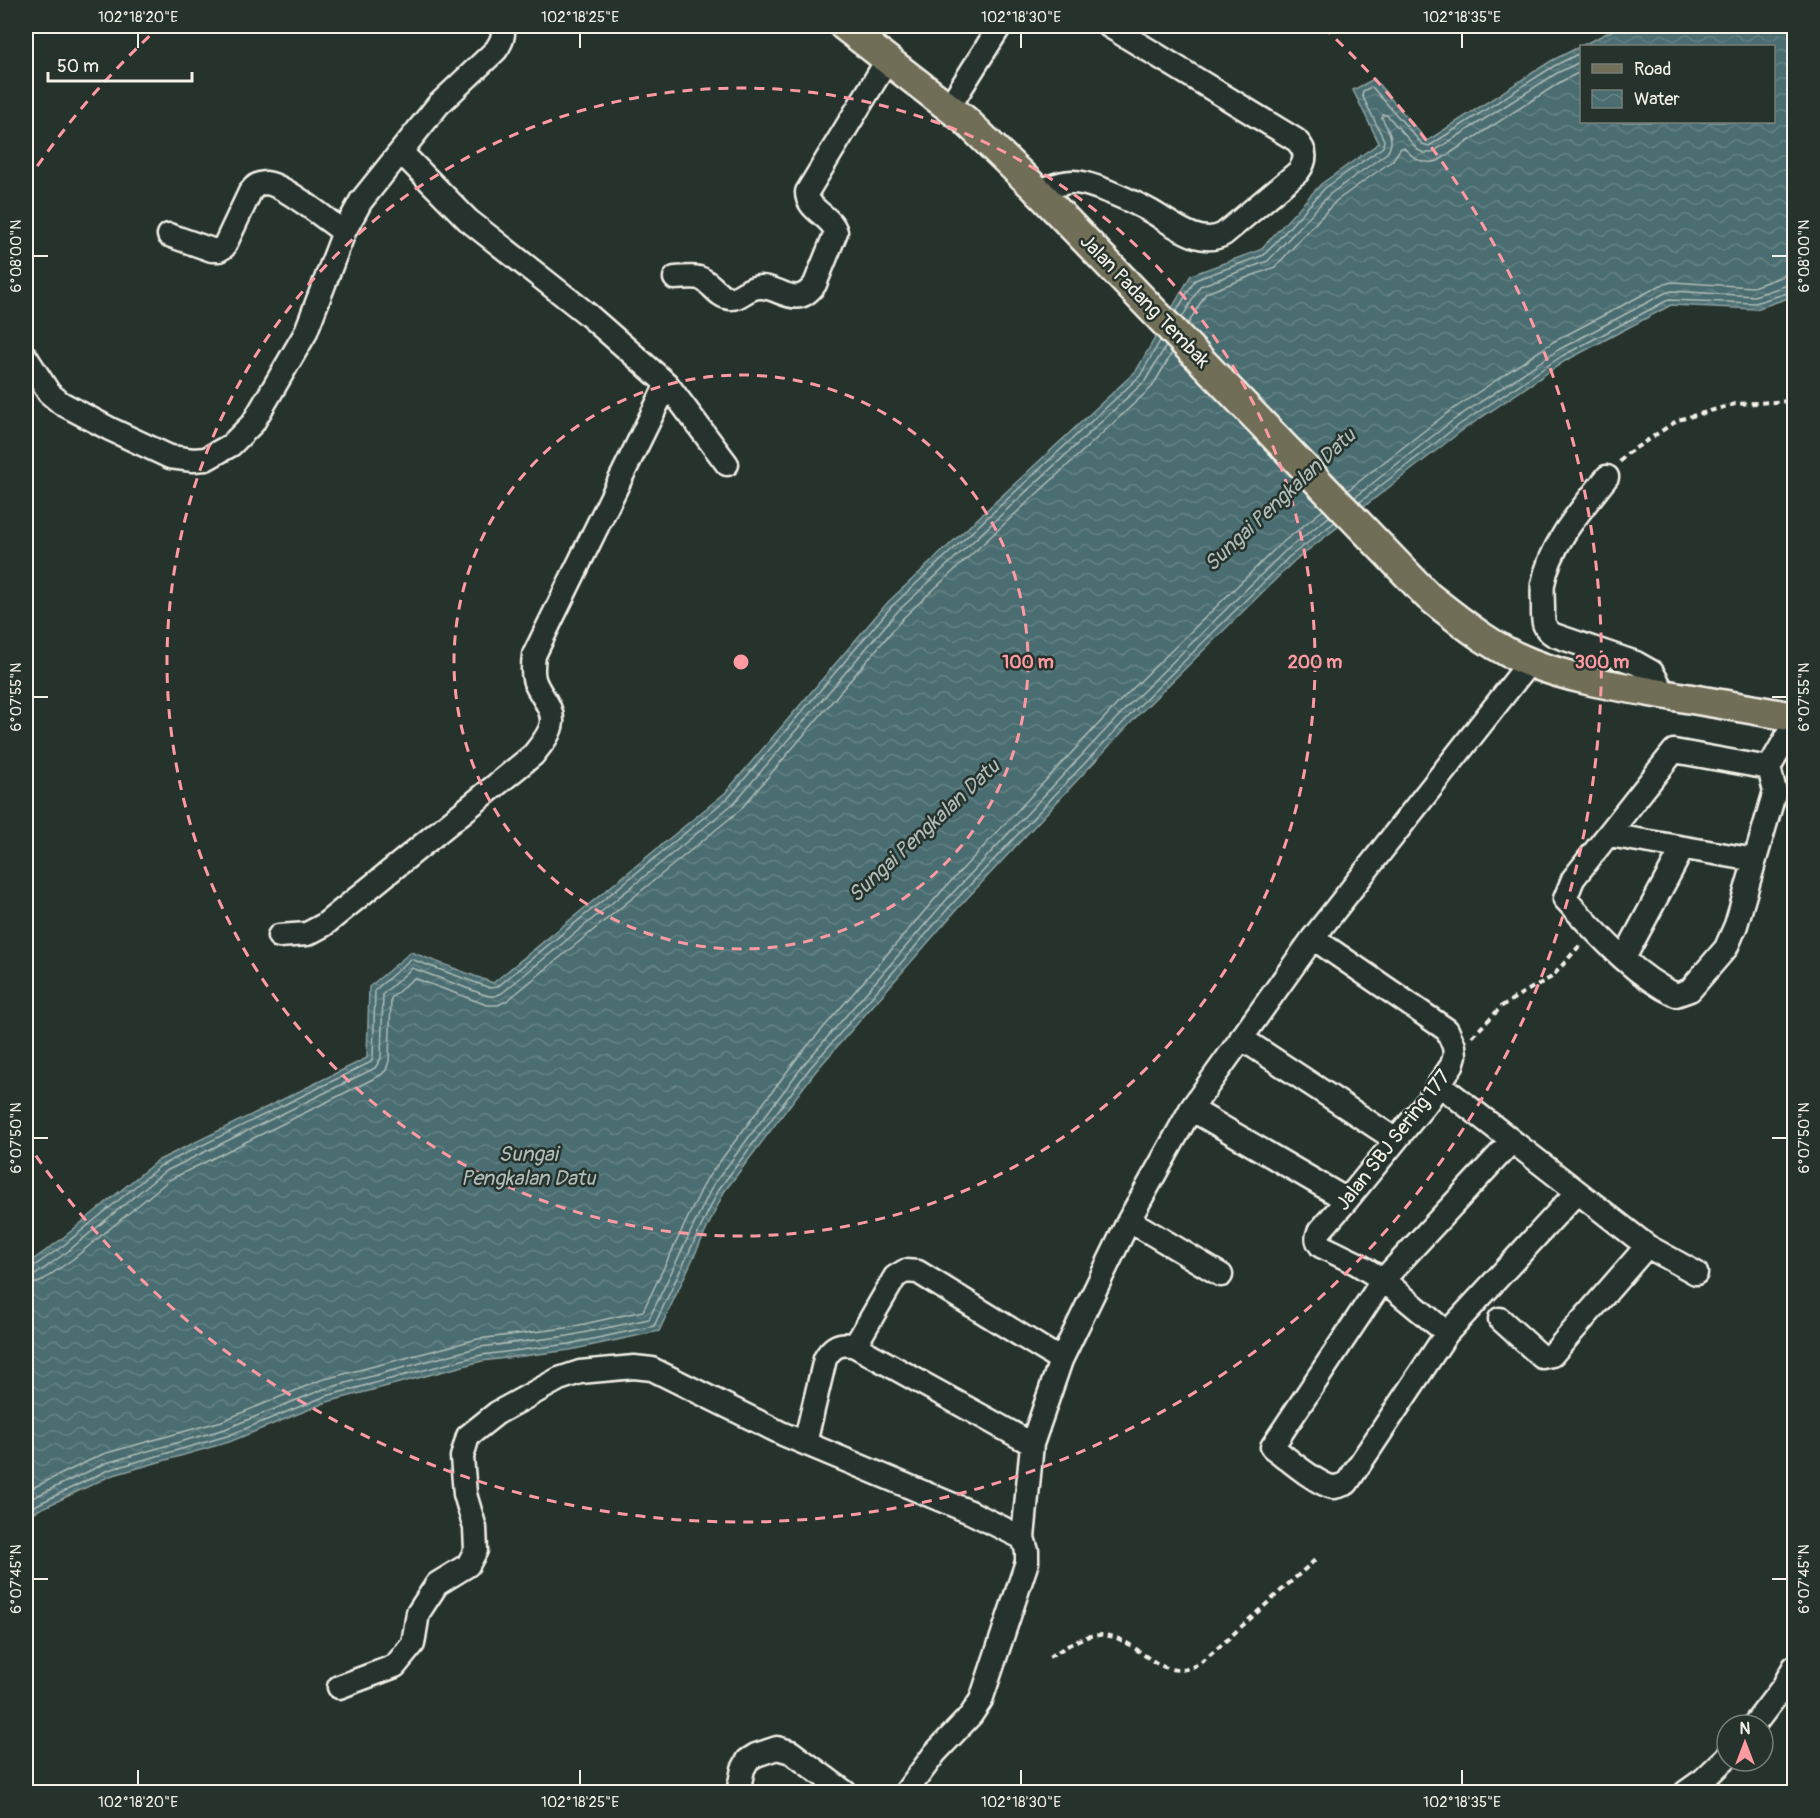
<svg xmlns="http://www.w3.org/2000/svg" width="1820" height="1818" font-family="Pangolin,sans-serif">
<style>
.water{fill:url(#water-waves);stroke:#8ea2a1;stroke-width:1.5;fill-rule:evenodd}
.lines{fill:none;stroke-linecap:round;stroke-linejoin:round}
.shore{stroke:#b0bcb8;stroke-width:1.5}
.minor-casing{stroke:#f4f1e8;stroke-width:27}
.major-casing{stroke:#f4f1e8;stroke-width:33}
.path{stroke:#f4f1e8;stroke-width:4;stroke-dasharray:6 4.5;stroke-linecap:butt}
.minor{stroke:#26332d;stroke-width:22}
.major{stroke:#716e59;stroke-width:28}
.ticks{fill:none;stroke:#f4f1e8;stroke-width:2}
.ring{fill:none;stroke:#ff9aa2;stroke-width:3;stroke-dasharray:10 8}
.labels{text-anchor:middle;dominant-baseline:central;stroke-width:5;stroke-linejoin:round;paint-order:stroke}
.street-label{font-size:20px;fill:#f4f1e8;stroke:#26332d}
.water-label{font-size:21px;font-style:italic;fill:#b0bcb8;stroke:#26332d}
.centre{fill:#ff9aa2;stroke:#26332d;stroke-width:3}
.ring-label{font-size:18px;text-anchor:middle;font-weight:bold;fill:#ff9aa2;stroke:#26332d;stroke-width:5;stroke-linejoin:round;paint-order:stroke}
.neatline{fill:none;stroke:#f4f1e8;stroke-width:2}
.ticks-label{font-size:15px;text-anchor:middle;fill:#f4f1e8}
</style>
<defs>
<pattern id="water-waves" width="16" height="10" patternUnits="userSpaceOnUse" patternTransform="scale(1.5)"><rect width="16" height="10" fill="#4a6d71"/><path d="M0 5q4-4 8 0t8 0" fill="none" stroke="#658285"/></pattern>
</defs>
<rect width="100%" height="100%" fill="#26332d"/>
<filter id="ink" filterUnits="userSpaceOnUse"><feTurbulence type="fractalNoise" baseFrequency=".0167" numOctaves="2"/><feDisplacementMap in="SourceGraphic" scale="12" xChannelSelector="R" yChannelSelector="G"/><feConvolveMatrix kernelMatrix="1 2 1 2 8 2 1 2 1" color-interpolation-filters="sRGB"/></filter>
<g filter="url(#ink)">
<path class="water" d="M1621,26H1794V296L1756,309L1671,305L1565,361L1460,432L1294,561L1138,715L958,908L815,1072L724,1192L659,1331L570,1350L482,1361L327,1402L229,1442L110,1476L26,1516V1265L59,1241L157,1161L367,1058L369,987L411,952L493,983L725,793L888,602L1136,371L1191,275L1260,250L1321,184L1379,143L1353,90L1374,79L1427,141L1551,61ZM1582,46H1774V122H1582Z"/>
<g class="lines">
<path class="shore" d="M1176,312L1195,280L1264,255L1325,188L1383,147L1384,140L1362,95L1363,91L1371,87L1373,88L1422,144L1429,146L1554,66L1582,52
M1182,318L1200,286L1268,261L1330,194L1387,153C1396,140 1388,130 1382,118L1383,115H1387L1418,150L1424,153H1431L1557,73L1582,61
M1188,324L1206,293L1275,267L1336,201L1392,161L1401,148H1404C1414,159 1422,165 1438,161L1562,81L1582,71
M1348,490L1446,414L1553,342L1661,285L1672,282L1753,287L1786,275L1794,274
M1355,497L1452,421L1558,350L1665,293L1672,291L1754,296L1794,283
M1360,502L1456,427L1562,356L1668,300L1755,303L1794,291
M26,1269L31,1268L63,1246L160,1166L371,1062L373,1057L375,990L411,959L490,988L497,987L729,797L892,606L1140,376L1160,341
M26,1277L35,1275L67,1252L164,1172L375,1068L381,1058L383,994L412,968L488,996H495L502,993L734,803L898,611L1145,381L1166,346
M26,1286L40,1282L73,1259L169,1180L381,1075L386,1070L389,1061L391,998L414,978L487,1005H498L508,1000L740,810L904,617L1152,387L1172,353
M26,1491L103,1454L222,1421L321,1380L478,1339L566,1328L643,1311L706,1180L798,1057L941,892L1122,699L1278,546L1323,510
M26,1501L106,1463L225,1429L324,1389L480,1347L568,1336L649,1319L713,1185L805,1063L948,898L1129,705L1284,552L1330,516
M26,1510L108,1470L227,1436L326,1396L481,1355L569,1344L654,1326L719,1189L810,1068L953,903L1134,711L1289,557L1335,522"/>
<defs>
<path id="minor" d="M949,107L1000,26
M401,152L468,220L586,313L667,384L727,464
M1038,191C1049,188 1063,181 1074,182C1091,182 1136,203 1152,212C1171,223 1201,248 1224,234L1298,172C1307,160 1307,151 1296,140L1109,26
M169,235L212,250H219L224,247L250,192C254,186 259,183 266,183C283,184 328,221 344,232
M675,278C683,278 692,276 699,278C711,281 717,297 730,298C740,299 747,287 760,287C780,286 796,311 815,284L836,232C831,215 807,211 807,192L888,59
M26,357L49,393L61,403L110,429L170,457L193,460L206,459L231,445L253,423L305,334L344,232L361,201L438,105L496,50C502,41 504,36 503,26
M1607,477C1582,509 1551,542 1543,584C1542,592 1543,600 1543,608C1543,620 1542,628 1554,635L1636,663L1652,672L1665,694
M1769,768L1775,791L1736,925L1726,948L1690,990L1676,995C1633,975 1597,933 1565,899L1573,879L1674,751L1769,768L1794,724
M1609,835L1755,860
M279,936L307,934L324,925L533,755C540,746 551,734 552,722C553,705 538,694 534,679C532,671 533,663 534,655L667,384
M1313,938L1447,1030L1454,1046L1455,1055L1452,1065L1428,1101L1347,1200L1319,1232C1316,1238 1317,1241 1321,1246L1356,1263L1383,1280L1447,1333
M1624,958L1683,848
M1241,1038L1396,1140
M1439,1084L1647,1246L1696,1273
M1191,1109L1347,1200
M1512,1141L1383,1280L1272,1447C1286,1457 1317,1485 1333,1487C1338,1487 1342,1485 1347,1483L1447,1333L1577,1192
M1129,1220L1221,1275
M1500,1319L1542,1357L1552,1355L1647,1246
M855,1346L895,1277L905,1271L918,1272L1061,1360
M805,1443L825,1359C832,1346 841,1342 855,1346L1032,1444
M339,1687L395,1666L413,1644L418,1613L437,1584L468,1565L476,1550L475,1528L465,1494L462,1457L468,1436L497,1413L559,1379L580,1372L634,1367L652,1369L783,1434L970,1512L1023,1538
M1754,1725L1783,1687L1794,1667
M738,1792L743,1769L748,1760L756,1755L777,1748L791,1752L845,1792
M906,1792L935,1753L971,1715L981,1700L1027,1562V1551L1023,1538L1032,1444L1061,1360L1129,1220L1191,1109L1313,938L1529,663
M1686,1792L1703,1780L1727,1757"/>
<path id="major" d="M844,26L965,120L1038,191L1428,596C1460,621 1492,648 1531,663C1569,678 1610,685 1650,692C1698,700 1746,708 1794,717"/>
</defs>
<use href="#minor" class="minor-casing"/>
<use href="#major" class="major-casing"/>
<path class="path" d="M1620,462L1625,455L1678,420L1735,404L1794,401
M1472,1037L1502,1006L1521,994L1552,977L1581,944
M1049,1657C1065,1648 1081,1635 1100,1635C1141,1634 1162,1697 1209,1656L1316,1559"/>
<use href="#minor" class="minor"/>
<use href="#major" class="major"/>
</g>
</g>
<path class="ticks" d="M138,33V48M580,33V48M1021,33V48M1462,33V48M33,256H48M1772,256H1787M33,697H48M1772,697H1787M33,1138H48M1772,1138H1787M33,1579H48M1772,1579H1787M138,1770V1785M580,1770V1785M1021,1770V1785M1462,1770V1785"/>
<g class="ring">
<circle cx="741" cy="662" r="287"/>
<circle cx="741" cy="662" r="574"/>
<path d="M27 181A861 861 0 0 1 159 27M1323 27A861 861 0 1 1 27 1143"/>
</g>
<g class="labels">
<g class="street-label">
<text transform="translate(1145 301) rotate(46)">Jalan Padang Tembak</text>
<text transform="translate(1393 1140) rotate(-52)">Jalan SBJ Sering 177</text>
</g>
<g class="water-label">
<text transform="translate(1280 500) rotate(-43)">Sungai Pengkalan Datu</text>
<text transform="translate(924 831) rotate(-43)">Sungai Pengkalan Datu</text>
<text x="528" y="1154">Sungai<tspan x="528" dy="24">Pengkalan Datu</tspan></text>
</g>
</g>
<circle cx="741" cy="662" r="9" class="centre"/>
<g class="ring-label">
<text x="1028" y="668">100 m</text>
<text x="1315" y="668">200 m</text>
<text x="1602" y="668">300 m</text>
</g>
<rect width="1820" height="1818" fill="none" stroke="#26332d" stroke-width="66"/>
<rect x="1580" y="45" width="195" height="78" fill="#26332d" stroke="#787f78" stroke-width="1.5"/>
<rect x="1592" y="64" width="30" height="9" fill="#716e59" stroke="#787f78" stroke-width="1.5"/>
<text x="1634" y="75" font-size="18" fill="#f4f1e8">Road</text>
<rect x="1592" y="90" width="30" height="18" fill="url(#water-waves)" stroke="#787f78" stroke-width="1.5"/>
<text x="1634" y="105" font-size="18" fill="#f4f1e8">Water</text>
<g transform="translate(1745 1743)"><circle r="28" fill="#26332d" stroke="#787f78" stroke-width="1.5"/>
<path d="M0-4.5L10 22L0 15L-10 22Z" fill="#ff9aa2"/>
<text y="-9" font-size="16" font-weight="bold" text-anchor="middle" fill="#f4f1e8">N</text>
</g>
<path d="M48 72v9h144v-9" fill="none" stroke="#f4f1e8" stroke-width="3"/>
<text x="57" y="72" font-size="18" fill="#f4f1e8" stroke="#26332d" stroke-width="4.5" paint-order="stroke">50 m</text>
<rect x="33" y="33" width="1754" height="1752" class="neatline"/>
<g class="ticks-label">
<text x="138" y="22">102°18'20"E</text>
<text x="580" y="22">102°18'25"E</text>
<text x="1021" y="22">102°18'30"E</text>
<text x="1462" y="22">102°18'35"E</text>
<text transform="translate(16 256) rotate(-90)" y="5">6°08'00"N</text>
<text transform="translate(1804 256) rotate(-90)" y="5">6°08'00"N</text>
<text transform="translate(16 697) rotate(-90)" y="5">6°07'55"N</text>
<text transform="translate(1804 697) rotate(-90)" y="5">6°07'55"N</text>
<text transform="translate(16 1138) rotate(-90)" y="5">6°07'50"N</text>
<text transform="translate(1804 1138) rotate(-90)" y="5">6°07'50"N</text>
<text transform="translate(16 1579) rotate(-90)" y="5">6°07'45"N</text>
<text transform="translate(1804 1579) rotate(-90)" y="5">6°07'45"N</text>
<text x="138" y="1807">102°18'20"E</text>
<text x="580" y="1807">102°18'25"E</text>
<text x="1021" y="1807">102°18'30"E</text>
<text x="1462" y="1807">102°18'35"E</text>
</g>
</svg>
